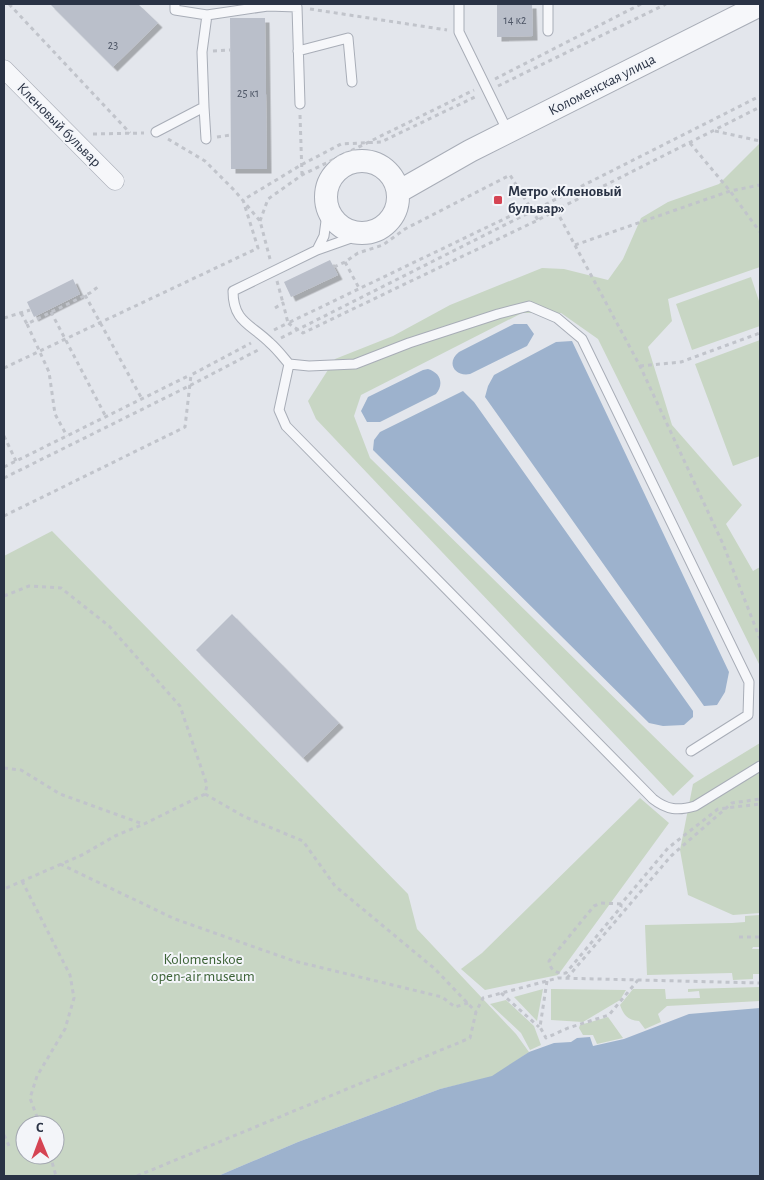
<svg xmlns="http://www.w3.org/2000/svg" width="764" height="1180" font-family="'Alegreya Sans',sans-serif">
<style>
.green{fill:#c8d6c4;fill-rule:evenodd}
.water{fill:#9db2cd}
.building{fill:#babfca;filter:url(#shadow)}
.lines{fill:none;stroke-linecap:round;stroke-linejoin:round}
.service-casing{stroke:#a8adb7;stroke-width:11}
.minor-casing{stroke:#a8adb7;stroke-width:19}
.tertiary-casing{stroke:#a8adb7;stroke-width:24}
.path{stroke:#c1c4cb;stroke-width:3;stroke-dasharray:4 4;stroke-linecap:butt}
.service{stroke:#f6f7fa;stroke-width:9}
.minor{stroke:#f6f7fa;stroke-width:18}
.tertiary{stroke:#f6f7fa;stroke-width:22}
.poi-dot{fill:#d54453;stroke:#f3f5f9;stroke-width:2}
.labels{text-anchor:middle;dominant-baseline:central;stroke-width:4;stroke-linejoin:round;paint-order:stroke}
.number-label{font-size:12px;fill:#4e5666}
.street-label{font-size:15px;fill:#2a3345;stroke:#f3f5f9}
.poi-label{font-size:15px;font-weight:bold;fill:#2a3345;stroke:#f3f5f9;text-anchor:start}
.park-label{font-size:15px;fill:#3c6236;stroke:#f3f5f9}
</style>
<defs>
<filter id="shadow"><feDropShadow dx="4.5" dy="4.5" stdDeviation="0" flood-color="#0004"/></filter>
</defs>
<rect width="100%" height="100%" fill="#e3e6ec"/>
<path class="green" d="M760,143V267L668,299L672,321L648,347L672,425L742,505L726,524L753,571L760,567V666L598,339L561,313H522L361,395L354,416L370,458L694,776L673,796L316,419L308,401L335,359L393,336L450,305L542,268L564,269L608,280L623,259L641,218L668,202L719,184Z
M751,277L760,304V326L692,350L676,304Z
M760,340V456L733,466L695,364Z
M52,531L408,894L417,929L516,1034L529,1052L492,1077L440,1089L298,1142L218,1176H4V556ZM25,1125H55V1155H25Z
M760,743V913L733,915L688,895L680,850L693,784Z
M640,798L669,823L558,975L485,990L461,969L482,953Z
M760,915V947H753L752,949H760V974H753V979L733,980L732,973L647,975L645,925L732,923L745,922V916Z
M760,987V1001L667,1006L658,1014L661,1022L645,1029L639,1021C628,1020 624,1016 620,1005L633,989H665L666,999L700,998L699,991L688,992V989Z
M543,989L537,1021L514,997Z
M551,989L626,990L620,1000L583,1022L551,1020Z
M506,1000L534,1026L541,1045L530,1050L521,1033L490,1004Z
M608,1017L623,1038L597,1044L593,1035H583L579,1028L580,1025Z"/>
<path class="water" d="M514,324H527L534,334L527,346L470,374C454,377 446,362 459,352Z
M572,341L729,672L725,692L717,705L704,706L485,397L488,386L494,375L556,342Z
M428,369C441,373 444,384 436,394L380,422H367L361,411L368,397L423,370Z
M463,391L474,402L693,711V717L684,725L663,726L649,723L373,450L374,440L380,432Z
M760,1008V1176H218L298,1142L440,1089L492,1076L529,1052L554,1043L571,1042L577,1038L590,1037L593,1046L624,1039L689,1014Z"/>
<path class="building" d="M50,4H138L158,23L113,67Z
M497,4H532L533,36L497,37Z
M230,18H265L267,169H231Z
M330,260L338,275L291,297L284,282Z
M73,279L80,294L34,317L27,302Z
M232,614L339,723L303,758L196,650Z"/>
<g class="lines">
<defs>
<path id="service" d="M459,4V32L508,132
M548,4V31
M268,6L297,7L300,104
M207,15L268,6V4
M298,51L348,38L352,82
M204,107L206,139
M156,132L204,107L202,52L207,15L175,10V4
M317,250L324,236L328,206
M289,364C283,357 277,349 270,343C251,324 233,322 233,291L317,250L368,232
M691,751L748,715L749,682L582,339L557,318L529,306L498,314L409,343L355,364L309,366L289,364L279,410L286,426L653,799C667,810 678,811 695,806L760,766"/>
<path id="minor" d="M4,69L115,181"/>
<path id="tertiary" d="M326 197a36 36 0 1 1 72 0a36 36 0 1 1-72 0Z
M398,192L470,151L760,5"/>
</defs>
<use href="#service" class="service-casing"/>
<use href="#minor" class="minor-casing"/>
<use href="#tertiary" class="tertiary-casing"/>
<path class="path" d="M9,4L130,133
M310,9L447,30
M213,51L230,50
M495,79L641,4
M498,86L666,4
M300,115L302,175
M715,131L760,141
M93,134L144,133
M217,137L231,135
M168,139L205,161L235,191L260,221L270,259
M690,143L730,191L760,232
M556,210L640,366L723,544L760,639
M260,221L268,199L302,175L474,90
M575,245L730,191L760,185
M345,262L359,288
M334,267L345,262L358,253L383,245L405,229L510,175L538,220
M277,281L283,303
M85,295L142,399
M275,308L283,303L288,323L529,207
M51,312L106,417
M21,313L27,324L90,293L99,286
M4,318L30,310
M27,324L49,372L55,414L67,436
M274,330L288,323L303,333L538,220L556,210L760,107
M281,338L760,96
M640,366L681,362L760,333
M4,368L258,248L243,200L301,165L341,144L381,142L477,96
M4,436L16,461
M4,467L190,375
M4,478L189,386L260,349
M4,516L185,427L191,375L251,343
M4,596L29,586L61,588L109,626L180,706L207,785L205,794L144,824L115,836L82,855L4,889
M4,768L21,770L60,794L143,824
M205,794L245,817L303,841L335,886L435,969L476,1012
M60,864L175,919L294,961L442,997L455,1007L468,1003
M22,881L70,975L74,998L65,1029L37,1076L30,1098L40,1125
M621,904L601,903L594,906L549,961C550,970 556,974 566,973L621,907V904L668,848L718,809L760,804
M739,937H760
M567,978L671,856L732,803L760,799
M547,981L540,1027L546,1038L568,1028L609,1015L638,980
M501,993L539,1027
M4,1135L10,1148
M50,1155L56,1176
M137,1176L470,1038L476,1012L483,998L558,978L760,983"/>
<use href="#service" class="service"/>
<use href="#minor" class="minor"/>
<use href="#tertiary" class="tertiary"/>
</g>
<rect class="poi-dot" x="493" y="195" width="10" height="10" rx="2.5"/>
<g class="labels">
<g class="number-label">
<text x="515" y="20">14 к2</text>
<text x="113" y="45">23</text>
<text x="248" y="93">25 к1</text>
</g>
<g class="street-label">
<text transform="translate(602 85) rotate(-27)">Коломенская улица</text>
<text transform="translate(59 125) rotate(45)">Кленовый бульвар</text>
</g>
<g class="poi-label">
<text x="508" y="191">Метро «Кленовый<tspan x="508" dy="17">бульвар»</tspan></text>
</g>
<g class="park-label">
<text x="203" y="959">Kolomenskoe<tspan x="203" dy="17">open-air museum</tspan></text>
</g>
</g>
<rect width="764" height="1180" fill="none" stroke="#2a3345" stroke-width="10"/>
<g transform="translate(40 1140) rotate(359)"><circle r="24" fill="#f3f5f9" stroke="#a3a7b1"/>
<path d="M0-4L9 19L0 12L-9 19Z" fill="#d54453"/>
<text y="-8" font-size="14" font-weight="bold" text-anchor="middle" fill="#2a3345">С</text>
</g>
</svg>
